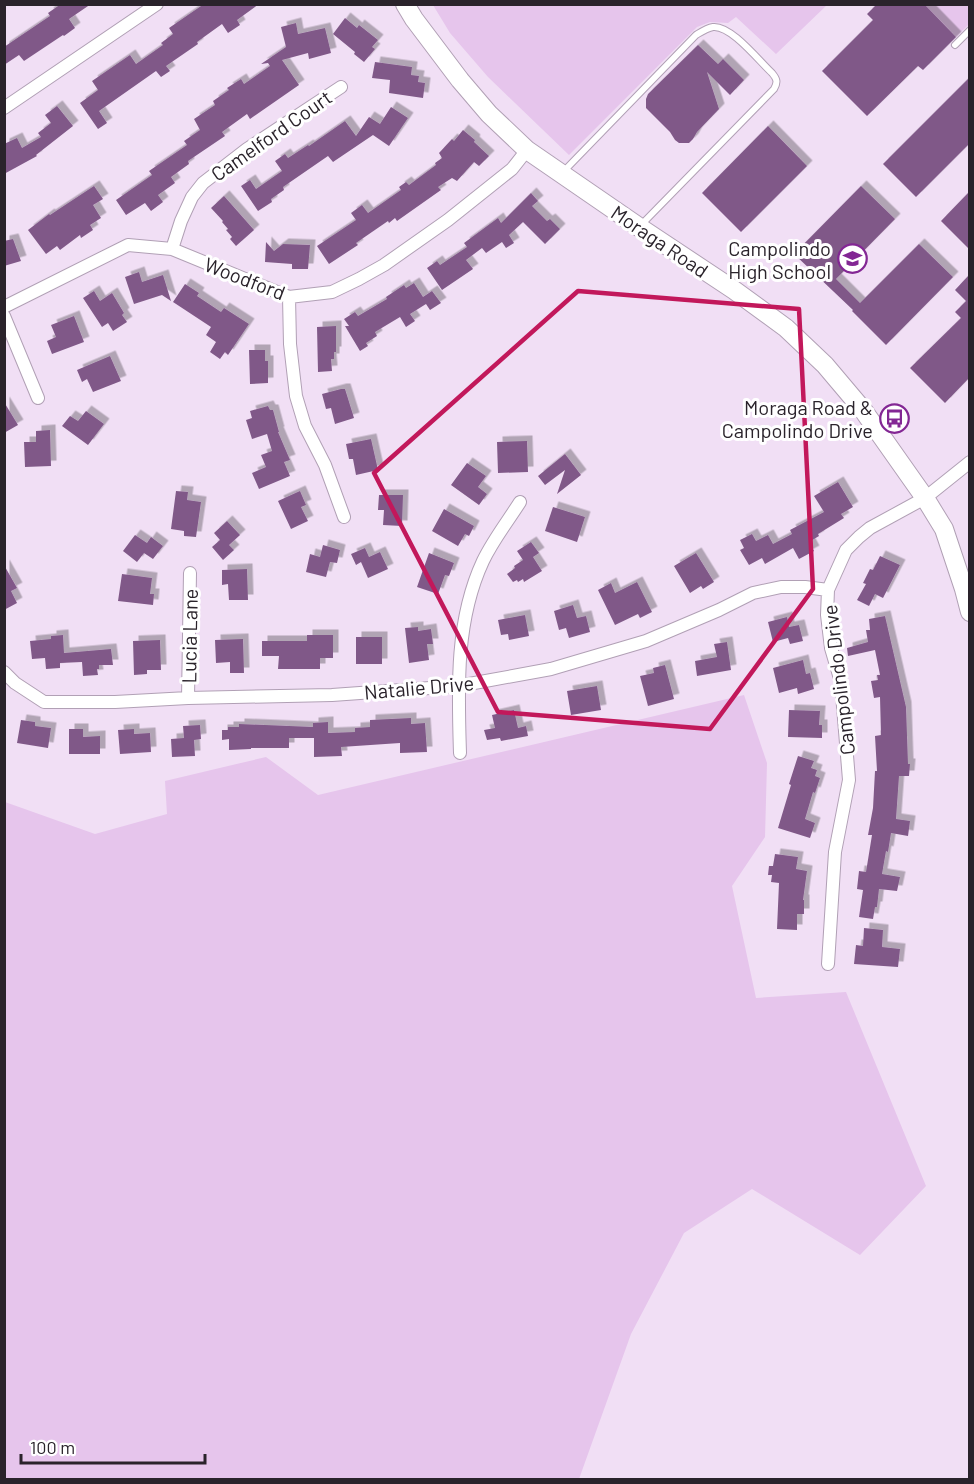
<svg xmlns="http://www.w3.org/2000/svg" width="974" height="1484" font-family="Barlow,sans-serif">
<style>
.green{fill:#e6c5ec}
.building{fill:#805988;filter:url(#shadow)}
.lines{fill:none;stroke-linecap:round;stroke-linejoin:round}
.service-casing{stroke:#b1a0b5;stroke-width:8}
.minor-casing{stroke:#b1a0b5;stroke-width:14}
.secondary-casing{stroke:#b1a0b5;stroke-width:20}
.service{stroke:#fff;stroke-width:6}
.minor{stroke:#fff;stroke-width:12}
.secondary{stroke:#fff;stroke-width:18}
.marked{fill:none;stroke:#c2185b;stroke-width:4.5;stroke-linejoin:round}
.labels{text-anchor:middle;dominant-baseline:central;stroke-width:6;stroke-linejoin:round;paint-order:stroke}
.street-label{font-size:20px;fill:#2a232b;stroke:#fff}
.poi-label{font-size:20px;fill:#2a232b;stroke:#fff;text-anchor:end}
</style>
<defs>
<filter id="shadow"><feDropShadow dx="5.5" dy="-5.5" stdDeviation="0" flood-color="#0004"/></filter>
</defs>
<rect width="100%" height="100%" fill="#f1dff5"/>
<path class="green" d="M433,5H827L776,54L736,17L728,23L710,22L697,27L569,155L488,77L450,33Z
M924,5H969V24L956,37Z
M744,695L767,763L765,837L732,886L756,998L846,992L926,1186L860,1255L752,1189L684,1233L631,1334L579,1479H5V802L95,834L167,814L165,781L266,757L318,795Z"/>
<path class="building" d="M61,4H91L69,19L75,28L64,36L63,35L24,61L19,55L4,65V47L50,16L48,13Z
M204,4H259L237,20L240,25L228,33L222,24L197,42L198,44L166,66L170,71L161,77L156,71L99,111L107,123L98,129L80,103L98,90L92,81L130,55L136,64L163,45L161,43L173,34L169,28Z
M877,4H924L956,37L923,70L918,66L867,116L822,71L873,20L867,14Z
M345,18L357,28L359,25L378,40L372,47L375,49L364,62L354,54L355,52L333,34Z
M296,23L298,34L325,28L331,53L309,59L308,53L282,60L299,85L250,119L247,114L222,132L225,136L188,161L189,164L171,177L175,183L158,195L163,202L151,211L145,203L126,215L116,200L152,175L149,171L187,145L184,141L200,130L194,119L215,105L213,101L229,90L227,88L241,79L244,84L270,66L268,63L261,64L286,47L281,27Z
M698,45L718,64L723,59L744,80L730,95L707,72L719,109L697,132L693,139L689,143H679L675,140L670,132L646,108V99L648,94Z
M375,62L412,67L411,75L419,76L418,82L425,83L423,98L389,93L390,80L372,78Z
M969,78V144L916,197L883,164Z
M57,106L73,126L36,155L37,156L4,174V144L17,138L22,148L41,137L38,133L51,123L45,115Z
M391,107L408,118L389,146L373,135L333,162L328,156L283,187L284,190L271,199L272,202L258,211L241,186L250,180L256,189L282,171L275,161L285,154L288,158L308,145L309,146L345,121L356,136L369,117L380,124Z
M768,126L807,166L741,232L702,193Z
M463,130L475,140L474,142L489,156L479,166L474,162L457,181L452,178L438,187L441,190L397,221L395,218L389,223L388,221L356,243L358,245L329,264L317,246L356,220L351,213L362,205L368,213L401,190L399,187L406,182L409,185L436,165L435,163L442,158L439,153L452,139L454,141Z
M94,186L103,199L93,205L101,218L90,225L93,230L81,238L80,235L60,250L57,246L46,254L28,230L49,214L50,215Z
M861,186L895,219L836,279L860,303L919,244L953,277L886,345L852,311L853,310L794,254Z
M969,192V249L941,221Z
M531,193L538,201L532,206L547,221L550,219L560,229L545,244L523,222L509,235L514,243L506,248L502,242L486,253L482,248L466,260L473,269L442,290L427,268L437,261L440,265L467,247L464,243L498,218L501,223Z
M224,196L254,230L236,246L230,239L232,237L226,230L228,229L222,222L223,221L211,208Z
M13,239L21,261L4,266V241Z
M266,242L274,251L283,244L310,245L308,269H292V264L265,262Z
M139,272L142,282L163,275L171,301L162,295L134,304L125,277Z
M969,275V378L945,403L910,368L961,318L955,312L966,301L955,290Z
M414,283L423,297L432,291L441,303L430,310L426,304L410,314L415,321L406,327L400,317L375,332L377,336L366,343L368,346L360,351L345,326H349L344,319L355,312L358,316L387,299L386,297L404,285L406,288Z
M185,284L199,293L197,296L221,312L224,308L249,324L228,355L225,352L220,359L210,352L216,342L206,335L211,327L173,302Z
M94,291L100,301L112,293L124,313L122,315L127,322L113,331L108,323L102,327L83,298Z
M74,316L84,342L52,354L47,341L56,337L51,325Z
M336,326V352H334V359H331L332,371L318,372L317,327Z
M249,350H265V361H268V383L250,384Z
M110,356L121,381L93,392L87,379L82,382L77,370Z
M341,389H345L354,418L335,424L331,408L326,409L322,394Z
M4,402L18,425L4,433Z
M268,406L270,410H273L279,432H278L290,460L284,462L290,476L259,489L252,473L266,467L261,455L272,451L267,434L252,439L246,420L252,418L250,411Z
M86,411L104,424L88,445L62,426L70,416L78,421Z
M50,430L51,466L25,467L24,442H36V431Z
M371,439L378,470L356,475L353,459H349L346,444Z
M527,441L528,472L498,473L497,442Z
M565,454L581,475L557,494L565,470L545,485L538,476Z
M467,463L486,476L478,487L487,494L479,505L451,485Z
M838,482L853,507L841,514L844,518L818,534L819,536L809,542L814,551L799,559L793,548L765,564L762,558L749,565L740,550L744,548L740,540L752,534L756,541L768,535L773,544L792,534L790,530L824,512L814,496Z
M176,491L188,492L187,500L201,502L196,537L184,536V531L171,529Z
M300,491L306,505L301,507L308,521L291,529L278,501Z
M379,495H403L402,526L383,525L384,510H378Z
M553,507L585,517L577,542L545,531Z
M444,509L474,526L469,536L465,534L458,546L432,531Z
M227,521L240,535L229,545L234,550L223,560L212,547L220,540L214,533Z
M135,535L147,543L151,537L163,546L153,559L144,553L137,562L123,551Z
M531,542L539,553L533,557L542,571L524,582L523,579L518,582L517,580L513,582L507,574L515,568L514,566L523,560L517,551Z
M323,545L340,550L337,563L330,562L326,577L306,572L310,554L320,557Z
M365,548L369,557L380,552L388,569L368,578L361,562L356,565L351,554Z
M429,553L454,563L449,576L445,575L438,594L417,587Z
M696,553L714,582L703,589L701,586L690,593L674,566Z
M880,556L900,565L883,598L875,594L869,606L857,600L866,584L863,583L870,569L873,570Z
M4,565L17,588L11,591L17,603L4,610Z
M247,569L248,600H229L228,584L222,585V570Z
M122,574L152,578L150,594H154L153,605L118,601Z
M637,582L652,612L640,618L638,614L615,625L598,590L611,583L615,593Z
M573,605L577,618L586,616L590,632L569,638L566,628L559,630L554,611Z
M525,615L529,636L509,640L508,634L501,635L498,620Z
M885,616L906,707L908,764H910L909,776H899L896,819L910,821L908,836L891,833L888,852L886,851L882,874L900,877L897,891L879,889L877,907H875L873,919L859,917L863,890L857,889L859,871L866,872L872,835H868L873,808L875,771H877L875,736L881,735L880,697L874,698L871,681L878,680L877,675H880L875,650L848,656L847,648L868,642L866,630H870L869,619Z
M787,617L789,627L799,625L803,641L790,644L788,638L773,642L768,622Z
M418,627V631L431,629L433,644H427L429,660L409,663L405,628Z
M63,635L64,653L111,649L113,665H99V669H97L98,675L83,676L82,662L60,663V668L46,669L45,658L32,659L30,641L51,639V636Z
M307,635H333V658H320V669H278L279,656H262V641H307Z
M356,637H382V664H356Z
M243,639L244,673H230V662L216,663L215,640Z
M160,640L161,670H147V674L134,675L133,641Z
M727,642L731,670L697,676L695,661L717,657L714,644Z
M803,660L806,674L810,673L814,689L798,694L797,688L779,693L773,668Z
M665,665L674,699L648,706L640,676L654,673L653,668Z
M597,686L601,710L571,715L567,691Z
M514,710L518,728L526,726L528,736L501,741L500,738L487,740L484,730L495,728L492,715Z
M789,710L820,711L819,725H822V738L788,737Z
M411,718V724L425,723L427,752L400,753V743L341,747L342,756L314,757V738H289V748H251V749L229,750V739L222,740V730H228V727H239V724L313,727V723L328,722V733L355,732V728L370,727V720Z
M21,720L35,722V726L51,728L48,748L17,743Z
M200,725L201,739L194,740L195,756L172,757L171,739L184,738L183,726Z
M69,729H83V737L100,736V754H69Z
M134,729V734L150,733L151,752L120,754L118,730Z
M798,756L814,761L811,768L817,770L815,776L820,778L815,793L813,792L805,819L815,823L810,838L778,828L791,785L789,784Z
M775,854L798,857L796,869L807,871L803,900H804V914H797V930L777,929L779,883L771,882L772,875H768L769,866H773Z
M864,928L883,930L882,947L900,949L898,967L854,964L856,945L863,946Z"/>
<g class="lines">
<defs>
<path id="service" d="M955,45L970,30
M564,171L696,35C701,32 707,28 713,27C731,25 759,61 772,73C777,79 778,82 774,89L641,225"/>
<path id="minor" d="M4,108L157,4
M172,249L181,221L192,197L203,183L247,149L341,87
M289,297L290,344L296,396L305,426L325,465L344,517
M4,307L128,245L172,249L289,297L332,292L359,279L384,265L448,220L512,169L527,150
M4,316L38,398
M4,672L15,683L44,702H115L188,698L332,695L458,686L551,669L646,641L719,610L753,593L781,587H805L828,590
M188,698L190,573
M460,753C458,689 455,621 483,561C493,540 508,521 520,502
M828,964L835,852L849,780L841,682L831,648L827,615L828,590L846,550L859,537L870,528L925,498L970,462"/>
<path id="secondary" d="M405,4L414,19L460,80L489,114L527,150L639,227L734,290L786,328L825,365L863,410L925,498L944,529L964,589L970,612"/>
</defs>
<use href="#service" class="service-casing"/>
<use href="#minor" class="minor-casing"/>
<use href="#secondary" class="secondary-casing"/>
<use href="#service" class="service"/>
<use href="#minor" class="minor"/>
<use href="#secondary" class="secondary"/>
</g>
<path class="marked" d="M578,291L799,309L813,589L710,729L498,712L374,473Z"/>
<defs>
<symbol id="school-ring" viewBox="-11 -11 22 22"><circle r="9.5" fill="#fff" stroke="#832794" stroke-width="1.5"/><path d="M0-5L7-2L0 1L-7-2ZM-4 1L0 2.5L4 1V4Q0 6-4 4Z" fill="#832794"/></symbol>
<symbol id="bus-ring" viewBox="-11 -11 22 22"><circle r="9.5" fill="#fff" stroke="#832794" stroke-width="1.5"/><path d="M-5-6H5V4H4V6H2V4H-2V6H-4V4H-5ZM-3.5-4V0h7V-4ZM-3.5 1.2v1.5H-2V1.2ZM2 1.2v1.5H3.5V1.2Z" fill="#832794"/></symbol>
</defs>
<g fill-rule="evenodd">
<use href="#school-ring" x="836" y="242" width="33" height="33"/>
<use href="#bus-ring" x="878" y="402" width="33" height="33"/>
</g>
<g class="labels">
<g class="street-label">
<text transform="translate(271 135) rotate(-35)">Camelford Court</text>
<text transform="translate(660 241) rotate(34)">Moraga Road</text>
<text transform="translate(245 278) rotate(21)">Woodford</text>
<text transform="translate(189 636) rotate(-89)">Lucia Lane</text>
<text transform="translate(838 680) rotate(-97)">Campolindo Drive</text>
<text transform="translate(419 687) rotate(-5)">Natalie Drive</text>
</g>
<g class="poi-label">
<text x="831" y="248">Campolindo<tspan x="831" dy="23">High School</tspan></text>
<text x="873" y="407">Moraga Road &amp;<tspan x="873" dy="23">Campolindo Drive</tspan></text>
</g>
</g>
<rect width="974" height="1484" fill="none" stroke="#2a232b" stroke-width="12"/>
<path d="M21 1454v9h184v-9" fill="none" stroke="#2a232b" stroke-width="3"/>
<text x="30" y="1454" font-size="18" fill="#2a232b" stroke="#ffffff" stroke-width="4.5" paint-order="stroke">100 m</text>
</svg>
